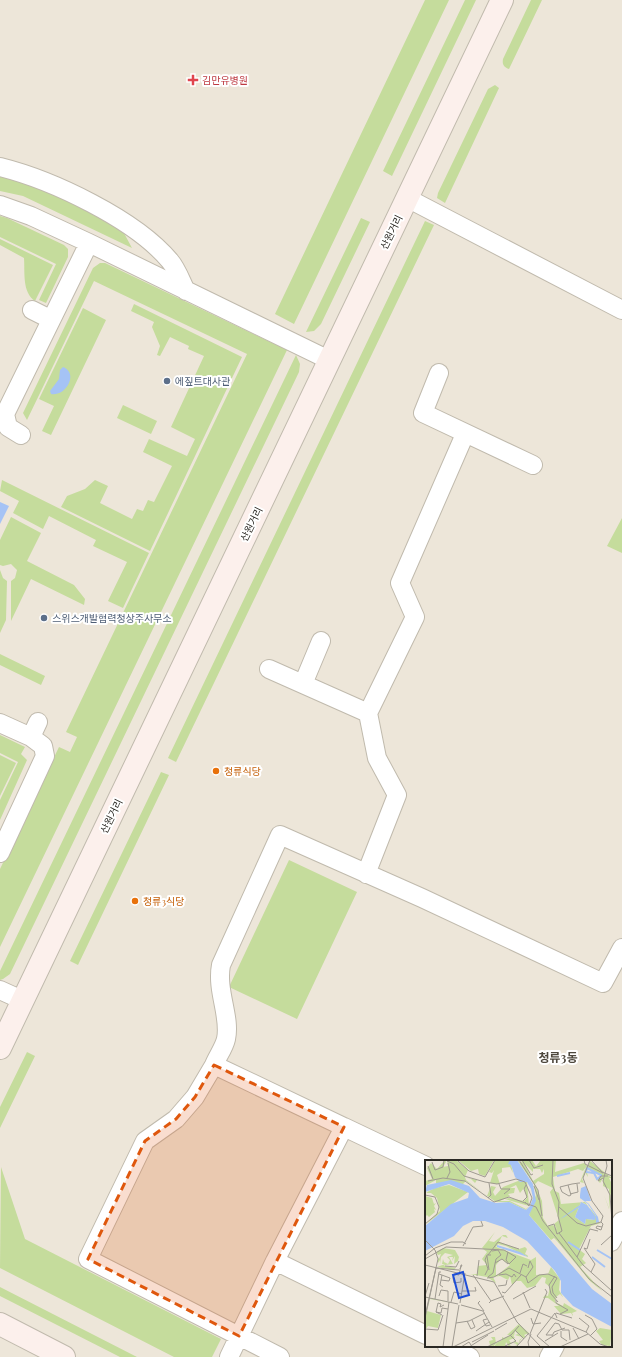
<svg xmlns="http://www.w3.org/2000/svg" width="622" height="1357" font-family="'Playfair Display','Noto Sans KR',serif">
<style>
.green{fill:#c5dc9c}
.water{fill:#a5c3f5}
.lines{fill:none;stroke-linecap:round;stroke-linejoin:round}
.street-casing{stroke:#c0baad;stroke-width:20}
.secondary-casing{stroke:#c0baad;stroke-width:24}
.street{stroke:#fff;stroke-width:18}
.secondary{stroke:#fcf0ec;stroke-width:22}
.marked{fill:#df570d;fill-opacity:0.2;stroke:#df570d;stroke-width:3;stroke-dasharray:8 5;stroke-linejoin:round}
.health-dot{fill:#e0444e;stroke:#fff;stroke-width:1.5}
.service-dot{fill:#5c6f8a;stroke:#fff;stroke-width:1.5}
.food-dot{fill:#e8710a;stroke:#fff;stroke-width:1.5}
.labels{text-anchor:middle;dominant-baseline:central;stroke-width:4;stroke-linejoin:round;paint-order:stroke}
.health-label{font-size:10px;fill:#be3a42;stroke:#fff;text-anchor:start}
.street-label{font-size:10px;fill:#2b2924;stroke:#fff}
.service-label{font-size:10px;fill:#4e5e75;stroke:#fff;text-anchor:start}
.food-label{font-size:10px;fill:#c56008;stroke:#fff;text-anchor:start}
.quarter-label{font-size:12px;font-weight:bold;fill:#4e483e;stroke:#fff}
.inset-river{fill:none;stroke:#a5c3f5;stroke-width:2}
.inset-road{fill:none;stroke:#9f9a91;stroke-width:1}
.view{fill:#1d4ed8;fill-opacity:0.15;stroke:#1d4ed8;stroke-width:2}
.inset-edge{fill:none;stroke:#2b2924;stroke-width:2}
</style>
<rect width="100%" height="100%" fill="#ede6d9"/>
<path class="green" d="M425,0H449L294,324L275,314Z
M465,0H476L392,176L383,171Z
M531,0H542L509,69C504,67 502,65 503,59Z
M495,85L499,88L445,203L437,198L438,193L488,89Z
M0,174L34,183L118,222L132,248L23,196L0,191Z
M0,216L7,218L64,245L68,249V257L46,303L39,300L56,264L0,237Z
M361,218L370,222L321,324L314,331L306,332Z
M425,221L434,225L176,762L168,758Z
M0,239L53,265L35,301C22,292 25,273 24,258L0,245Z
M100,263H105L287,350L0,947V869L59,747L70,752L77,737L66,732L247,354L94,281L27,420L23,413L93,268Z
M134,304L242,357L150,551L61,507L67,496L85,489L95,480L108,486L100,503L132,519L137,509L143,511L148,500L154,502L172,466L143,452L149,439L187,456L195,439L171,427L204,356L188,349L189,346L170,337L160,356L157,355L160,346L152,327L154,322L131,311Z
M83,308L106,320L51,435L42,431L54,406L39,399Z
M296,355L300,364L299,372L10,974L3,979L0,980V971Z
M123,405L157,421L151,434L117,418Z
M2,480L149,553L123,608L108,601L127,562L93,546L96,540L49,516L43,529L13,513L19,501L0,491Z
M11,517L41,533L27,561L74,585L85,599L84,605L31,579L11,621V581L15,578L17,570L11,564L3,566L0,565V540Z
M622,518V553L607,546Z
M0,570L3,578L7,581L6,620L0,633Z
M0,654L45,676L41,685L0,665Z
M0,735L25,747L21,754L27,760L0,820V800L18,762L0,753Z
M0,755L16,763L0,796Z
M161,772L169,775L78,965L70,961Z
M289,860L357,892L297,1019L229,987Z
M27,1052L35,1056L0,1128V1107Z
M1,1167L25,1239L221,1339L212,1357H174L0,1268Z
M0,1287L137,1357H120L0,1296Z"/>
<path class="water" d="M63,367C79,373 66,397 51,394L50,391L59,379L60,370Z
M0,502L9,506L0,524Z"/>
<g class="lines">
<defs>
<path id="street" d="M0,167C52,180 135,219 170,261C177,269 181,281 186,291
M407,198L622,310
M0,205L31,216L89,243L329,360
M32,310L50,319
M439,373L423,413L533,465
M21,435L8,427L5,414L89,243
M269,669L368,713L377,758L397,795L366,874
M303,684L321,641
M368,713L415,617L400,583L465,434
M0,723L31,737L43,746L45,756L0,853
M31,737L38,722
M0,990L22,1000
M214,1065C217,1057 224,1048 226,1039C231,1017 216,991 221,965L280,835L422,898L603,983L622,948
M611,1242L622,1221
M275,1261L344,1127L426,1166
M447,1346L470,1357
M229,1357L275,1261L426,1335
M280,1357L88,1259L145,1141L176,1119L195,1097L214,1065L344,1127
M549,1357L555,1346"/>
<path id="secondary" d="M0,1048L502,0
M0,1324L64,1357"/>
</defs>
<use href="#street" class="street-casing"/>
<use href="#secondary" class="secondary-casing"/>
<use href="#street" class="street"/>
<use href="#secondary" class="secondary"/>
</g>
<path class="marked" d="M214,1065L344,1127L239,1336L88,1259L145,1141L176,1119L195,1097Z"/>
<path class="health-dot" d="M191 74h4v4h4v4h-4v4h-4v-4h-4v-4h4z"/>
<g class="service-dot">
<circle cx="167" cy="381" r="4"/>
<circle cx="44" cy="618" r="4"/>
</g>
<g class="food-dot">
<circle cx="216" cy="771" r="4"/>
<circle cx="135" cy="901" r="4"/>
</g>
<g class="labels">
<g class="health-label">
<text x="202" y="80">김만유병원</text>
</g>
<g class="street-label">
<text transform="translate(391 232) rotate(-64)">산원거리</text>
<text transform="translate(251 524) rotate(-64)">산원거리</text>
<text transform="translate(111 816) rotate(-64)">산원거리</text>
</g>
<g class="service-label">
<text x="175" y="381">에짚트대사관</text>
<text x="52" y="618">스위스개발협력청상주사무소</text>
</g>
<g class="food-label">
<text x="224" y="771">청류식당</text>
<text x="143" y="901">청류3식당</text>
</g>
<g class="quarter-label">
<text x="558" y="1057">청류3동</text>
</g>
</g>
<g transform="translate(425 1160)">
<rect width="187" height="187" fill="#ede6d9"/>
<path d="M20,0L21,2L18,7L23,6L22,0H31L43,10L40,17L52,20L50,23L46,19L40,17L41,20L62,36L66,26L71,27L68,32L70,36L78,27L93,21L102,22L104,46L101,50L84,42H71L41,21L38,24L11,23V20L0,26V21L7,19L2,8L6,3L12,9ZM91,25L95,33L99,28L102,38L99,41L84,38L80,39L104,46L101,49L85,41H75L85,36L83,34L89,33L90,28H85ZM33,0H69L60,16L54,14L53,9L46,11ZM70,0H85L88,13L85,7L77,8V12L72,15L75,24H71L65,23L69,10L67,13L64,12ZM92,0L96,3L97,0H107L111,6L116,0H131L130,12L159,3L163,6L165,1L187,18H184L187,24L184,49L179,35L184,48V29L178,26V18L175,23L171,18L169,14L162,12L163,17L161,14V12L169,13L172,19L176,15L163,8L157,19L159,23L155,22L161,7L158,11L153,9L128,17L130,31L134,33L136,44L160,42L171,56V63H176L166,66L154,89L152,88L160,94L157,99L161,103L155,107L177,131L165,121L132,81L129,78L126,80L104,55L111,35L109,24ZM99,3L108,12V9H115L117,13L119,9V14L108,21ZM113,21L128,28L125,32L134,60L129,64L132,69L128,65L123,66L118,58L117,41L110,24ZM156,42L163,45L170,60L161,59L160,64L150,57ZM24,25L43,32L0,65L15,51L12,38L6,33H1L4,31L0,33L10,28ZM0,36L7,38L9,44L11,43L9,46L11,50L9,49L10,52L4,57L2,55L0,57ZM70,72L64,81L69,82L78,75H81L83,78L77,76L74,82L94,89L100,87L102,89L100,94L102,95L103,96V97L81,86L73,84L71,87L106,100L111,97V115L123,114L126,107L135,119L134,130L138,137L135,134L131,137L130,142L138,146L139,143L152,151L147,153L148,155V156L146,153L136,154L129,146H134L123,138H118L120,135L123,136L125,127L120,123L121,118L117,117L110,126L102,128L96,121H91L87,125L85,116L83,120L75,116L68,117L71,123L62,117L45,114H52L53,106L62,105L57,99L62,92L57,88ZM76,99L85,105L71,116V105ZM18,88L30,90L34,97L33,101L29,104L30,96L27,101L28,97H24L28,104L20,105L19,106L31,108L28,110L12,107L20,104H17L18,99L19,102L23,104L25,100L22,97L28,95L20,93L16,97L15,104V100L13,103V97L14,99L16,94L13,95L11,92ZM5,138L28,143L5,139L2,151L16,155L13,168L3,166L0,170V157ZM94,164L104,173L99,175L101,177L95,179L93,185L84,187L81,182L80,187H69L72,182L68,187L65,185L64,181L68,180L66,177H70L71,183L77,180V177L79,178L86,175H82ZM90,171L93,174L90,175L97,177L94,183L91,182L88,183L92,184L89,187L84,185L91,181L89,179L90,182L86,183L84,180L90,178L87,174L89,176ZM175,168L187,170L185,186L177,185L174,181L178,180L171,171Z" fill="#c5dc9c" fill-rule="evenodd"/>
<path d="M85,0H92L108,24L111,41L104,55L167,129L187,144V167L148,146L136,133V121L130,111L102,81L78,67L60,61H48L38,66L29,76L0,91V66L26,44L43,38L44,33L24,24L0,32L2,25L26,20L44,26L55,38L71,43L84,42L101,50L105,46L108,38L106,29L102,22H95L90,17L86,5L83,4ZM155,24V35L156,28L161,26L166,41H160L164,44L166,47L173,57L174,62L171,63V56L163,44L155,38V45L154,47L153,48L139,57L135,59L155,45V35L148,36L155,35ZM156,42L162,45L171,57L170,60L161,59L160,64L150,57ZM72,85L95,92L103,97L72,87Z" fill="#a5c3f5"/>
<path class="inset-river" d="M162,8L176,15V16L172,19L169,13L161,12ZM132,16L145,13M143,82L155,90M172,90L187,99M167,97L180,107"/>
<path class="inset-road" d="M32,0L44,11L60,17L70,0M94,0L113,30L117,56M97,0L106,15L108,14M104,0L109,8L118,5M159,0L160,4L178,13M165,0L158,18L167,41L178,56L176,62M166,0L177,12L187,16M181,0L182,6L178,21L185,35L187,61M22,1L29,4L39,16L60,22L72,24L91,19L100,22L107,38L104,46L100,42M7,2L10,10L18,7L19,0M3,6L8,19M22,18L25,12L23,3M178,18L173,21L176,16H183M3,21L18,18L40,21L69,42L84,37L111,47L118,61L164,119L187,137M74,24L76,29H85L79,34M143,25L146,35L144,36L137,32L135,27L147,24L154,23H155M109,26L114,40M145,34L153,32L152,24M0,35L10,37L14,47L12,54L0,64M63,38L66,35L64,23M98,41L102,37L99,29L101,25M134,47L152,63L161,66L176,62L178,64L176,70L171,68L172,66L177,67M123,66L129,64L132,74L137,71L133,56L134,42L127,24L128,0M134,73L158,105L187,131M0,80L10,90L13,99L0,156M176,85L187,75M38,86L48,67L58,66L56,61M21,87L79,90L91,97L84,104M159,88L170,104L166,112M159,88L162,89L165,79M83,92L81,100L84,104M63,95L73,82L94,89M0,96L10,88L26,82H38L41,84M62,96L64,110M152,97L165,69L173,71M0,99L21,87M70,103L77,99L83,104M0,105L69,122L92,162L116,187M20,106L31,107L34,101M95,113L98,104L102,106M14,114L25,118L24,121L16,120M17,115L15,125L18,127M48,115L66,141L64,143M60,115L63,109L60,100L62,95H66M74,115L81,114L87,117L89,114L91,117M52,116L54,100M130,116L124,125L126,134L133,142M63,117L68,113L71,99L76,95L73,90L67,91M101,117L108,107L105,101L103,108M28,118L29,114L34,115L36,105H37L35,109M28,118L29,123L36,122V118M62,118L69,117L84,108L101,117L103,123L114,115L123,114L132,118L127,127L128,133L132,138M73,126L81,125L82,120M37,131H51L50,127M77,132L80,133L96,115M98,132L105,148M0,136L4,123M14,136L16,130L23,131V141M0,137L33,144M10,139L14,112H16M88,139L111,126M131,140V143L143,150L135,154M55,141L53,143L59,151M66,141L79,136M26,142L29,132L37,134M35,143L40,113M36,145L58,151L67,167M11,152L13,143L16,144L15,147L19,145M131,153L147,158M17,155L11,152L16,153L17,148L23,149M160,155L167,159L172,169L165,176M0,158L11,108L34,110M106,158L108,164L116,163M154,158L164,166L161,172M62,159L58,160L61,166L65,165M42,161L46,169L50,167L47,160M31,163L44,161L60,153M148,168L154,179M0,169L13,170L18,155M70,170L82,163M90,170L99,179M137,170H144L145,180M51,171L64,162M136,171V177L142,181M105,174L122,132L120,129M127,175H121L130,163L134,164L137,170M112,176L130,153L132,158M112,176L125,187M127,176L129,172L140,168M120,181L133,173M47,182L69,171M80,186L91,181L85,175M18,187L24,142M27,187L34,145M28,187L106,149L161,172L175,184L184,187M36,187L44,182L46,185M44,187L63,175M62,187L86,175L94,166M91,187L104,173M104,187L103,182L106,174M135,187L163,174"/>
<path class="view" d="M38,112L44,135L34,138L28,115Z"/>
<rect width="187" height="187" class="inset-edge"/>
</g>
</svg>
